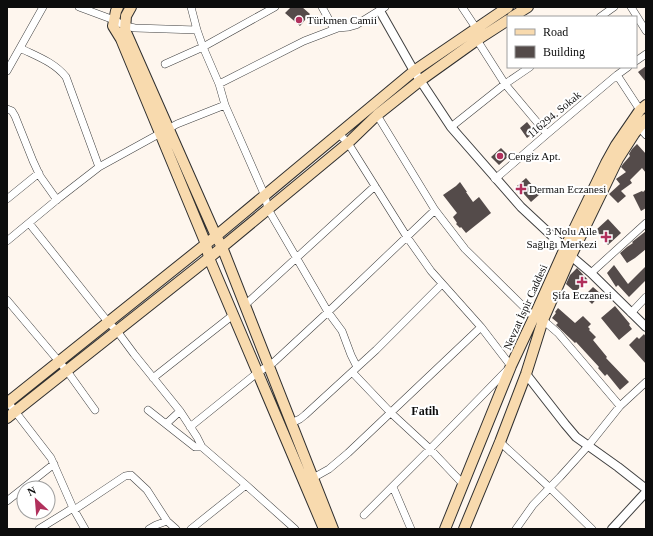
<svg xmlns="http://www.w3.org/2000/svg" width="653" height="536" font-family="'Times New Roman',serif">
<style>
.building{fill:#544b4a}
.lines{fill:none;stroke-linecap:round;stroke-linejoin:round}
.minor-casing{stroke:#404040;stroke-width:8}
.tertiary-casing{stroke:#404040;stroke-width:10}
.secondary-casing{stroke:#2f2f2f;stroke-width:12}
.minor{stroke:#fff;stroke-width:7}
.tertiary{stroke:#fff;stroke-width:8}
.secondary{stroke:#f8daae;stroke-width:10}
.poi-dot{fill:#b1305c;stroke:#fff;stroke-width:1.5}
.labels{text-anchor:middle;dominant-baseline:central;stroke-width:4;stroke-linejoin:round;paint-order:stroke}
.poi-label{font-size:11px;fill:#0d0d0d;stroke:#fff;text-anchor:start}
.street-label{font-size:11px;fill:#0d0d0d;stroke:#fff}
.neighbourhood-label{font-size:12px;font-weight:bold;fill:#0d0d0d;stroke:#fff}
</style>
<rect width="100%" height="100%" fill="#fef6ee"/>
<path class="building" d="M291,7H302L310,14L300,26L285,13Z
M646,66V82L638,72Z
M527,122L535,132L527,138L520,128Z
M637,144L646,154V173L642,168L630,180L632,183L621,191L626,196L618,203L609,194L620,184L616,179L626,172L621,167L623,164L630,156L629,154L632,149Z
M501,148L509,156L499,165L491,157Z
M526,178L540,194L531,202L517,186Z
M460,182L467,192H466L473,202L479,197L491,213L466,233L461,227L460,228L456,224L457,223L453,217L457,213L443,195L456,186Z
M646,189V208L641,211L633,195L642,191L643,192Z
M608,219L621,233L608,245L596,230Z
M646,231V249L635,258L627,263L620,253L627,247L633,243L632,242Z
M614,265L628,284L646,266V280L629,297L618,285L616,287L607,273Z
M577,268L588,280L575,292L566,284L570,275Z
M593,287L601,294L592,304L584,296Z
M615,306L630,324L629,325L632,329L619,340L601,318Z
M558,308L575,323L583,316L591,324L588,327L590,329L589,330L596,337L593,340L607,357L606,358L629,382L620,390L607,374L605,376L598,368L599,367L576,342L575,343L556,325L558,323L552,318L556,313L555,312Z
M644,334L646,337V364L629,345L637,337L639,339Z"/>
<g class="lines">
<defs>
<path id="minor" d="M79,7L114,20L125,26L135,28L197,30
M191,7L197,30L203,47L219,84L225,105L265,196L268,209L328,312L342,331L351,355L357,367
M322,7L334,29
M462,7L476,28L477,40L505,84L547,134
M631,7L646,31
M600,17L614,7
M20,48C36,56 54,62 66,77L99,167
M636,61L646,54
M165,64L203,47L275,7
M7,71L43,7
M617,75L640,110
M219,84L304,41L338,28L349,27L356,25L385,7
M7,109L12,111L15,116L33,161L40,176L57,200
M377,115L435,210L465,249L534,317
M451,127L505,84L530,67
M639,127L646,135
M339,134L348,143L407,237L431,271L481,327L511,366L430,449L364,515
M495,179L547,134L617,75L628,67
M7,199L39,173
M29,223L108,322L117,331L134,354L180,411L197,437L202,447L246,485L295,529
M7,241L59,198L99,167L177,124L225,105
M591,273L646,223
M7,300L67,371L95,410
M245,305L375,186
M631,313L646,297
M543,320L558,333L620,406
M352,372L391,413L430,449L463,484
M153,378L233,315
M7,401L51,458L73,508L85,529
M148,410L195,447H202
M291,423L300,419L305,415L376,350L442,284
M166,424L180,411
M190,427L257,373L274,362L328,312L435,210
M500,442L550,488L592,529
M313,478L329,469L348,453L481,327
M393,487L411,529
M7,501L54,464
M74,510L125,476L131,475L147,490L167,521L176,529
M39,529L73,508
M149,529L156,525L167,521
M191,529L246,485
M516,529L533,505L560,477L588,446L620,406L646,382"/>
<path id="tertiary" d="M380,11L414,71L451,127L521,207L565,248L571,256L591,273L646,327
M526,374L565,424L576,437L618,467L646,489
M612,529L646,492"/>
<path id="secondary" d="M118,7L116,11L113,26L121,39L206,244L209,258L324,529
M131,7L126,16L125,30L216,236L222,247L333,529
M512,17L528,7
M7,403L216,236L414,71L508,7
M7,418L209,258L348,143L377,115L421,80L477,40L508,20
M445,529L511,366L534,317L565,248L606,163L616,145L640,110L646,105
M464,529L500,442L526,374L543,320L571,256L618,159L634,134L646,119"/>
</defs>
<use href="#minor" class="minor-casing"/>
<use href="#tertiary" class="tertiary-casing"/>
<use href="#secondary" class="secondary-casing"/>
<use href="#minor" class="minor"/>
<use href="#tertiary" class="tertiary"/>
<use href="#secondary" class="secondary"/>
</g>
<g class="poi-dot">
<circle cx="299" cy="20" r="4"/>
<circle cx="500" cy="156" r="4"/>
<path d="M519 183h4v4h4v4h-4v4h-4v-4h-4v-4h4z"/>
<path d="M604 231h4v4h4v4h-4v4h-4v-4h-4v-4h4z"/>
<path d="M580 276h4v4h4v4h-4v4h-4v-4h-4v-4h4z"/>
</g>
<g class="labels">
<g class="poi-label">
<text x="307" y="20">Türkmen Camii</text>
<text x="508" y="156">Cengiz Apt.</text>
<text x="529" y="189">Derman Eczanesi</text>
<text x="597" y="231" text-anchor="end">3 Nolu Aile<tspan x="597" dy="13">Sağlığı Merkezi</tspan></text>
<text x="582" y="295" text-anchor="middle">Şifa Eczanesi</text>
</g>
<g class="street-label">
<text transform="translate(554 114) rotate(-40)">116294. Sokak</text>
<text transform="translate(525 307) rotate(-66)">Nevzat İspir Caddesi</text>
</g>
<g class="neighbourhood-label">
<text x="425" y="411">Fatih</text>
</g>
</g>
<rect width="653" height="536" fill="none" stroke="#0d0d0d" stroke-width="16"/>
<rect x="507" y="16" width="130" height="52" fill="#ffffff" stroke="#9e9e9e"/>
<rect x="515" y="29" width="20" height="6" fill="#f8daae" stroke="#9e9e9e"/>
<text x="543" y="36" font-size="12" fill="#0d0d0d">Road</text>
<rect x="515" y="46" width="20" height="12" fill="#544b4a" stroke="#9e9e9e"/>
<text x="543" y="56" font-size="12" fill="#0d0d0d">Building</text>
<g transform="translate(36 500) rotate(334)"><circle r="19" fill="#ffffff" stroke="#9e9e9e"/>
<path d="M0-3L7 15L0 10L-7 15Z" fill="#b1305c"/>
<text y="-6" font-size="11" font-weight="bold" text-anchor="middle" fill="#0d0d0d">N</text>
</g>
</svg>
